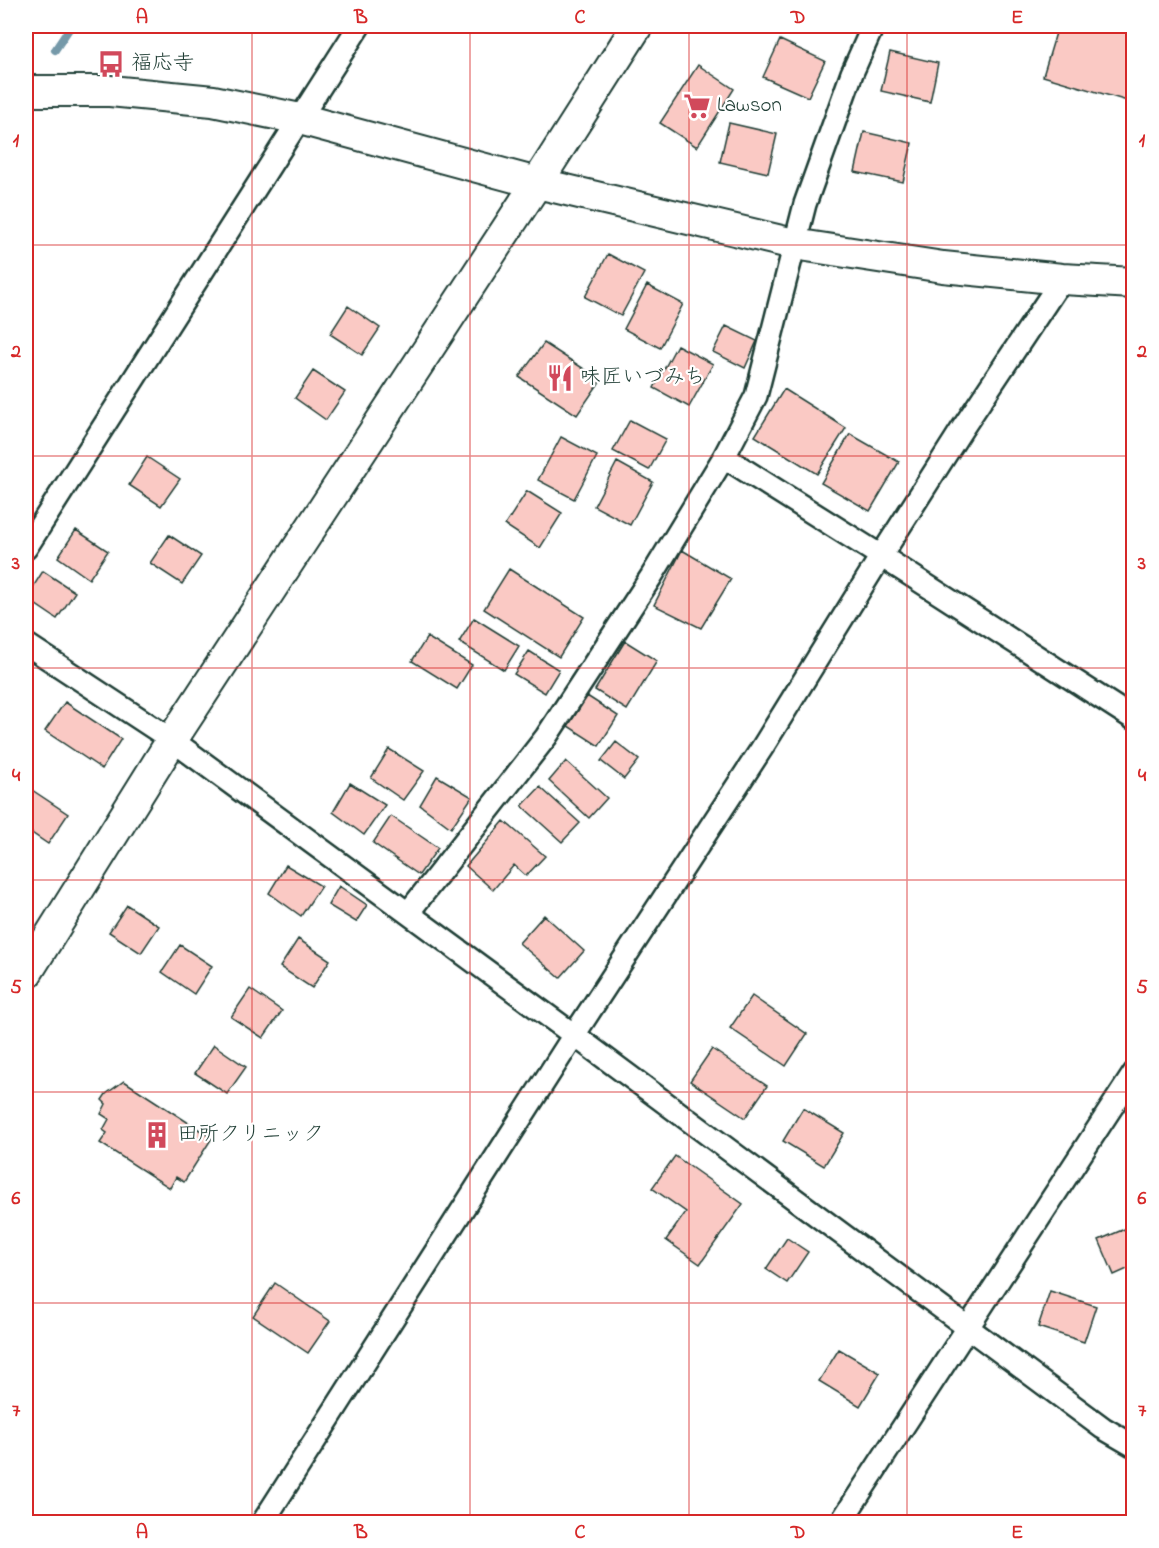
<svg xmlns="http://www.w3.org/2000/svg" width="1159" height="1548" font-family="'Indie Flower','Klee One',sans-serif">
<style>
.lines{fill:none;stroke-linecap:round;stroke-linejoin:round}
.stream{stroke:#7499a9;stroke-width:8}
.building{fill:#fac9c4;stroke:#1f3d34;stroke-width:1.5}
.street-casing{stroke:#1f3d34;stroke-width:26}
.secondary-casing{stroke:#1f3d34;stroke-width:34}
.street{stroke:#fff;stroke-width:21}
.secondary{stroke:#fff;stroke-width:30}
.grid{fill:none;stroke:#d62828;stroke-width:1.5;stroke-opacity:0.55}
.labels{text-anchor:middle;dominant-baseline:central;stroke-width:4.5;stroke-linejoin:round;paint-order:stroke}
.poi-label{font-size:21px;fill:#1f3d34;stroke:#fff;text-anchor:start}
.neatline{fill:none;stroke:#d62828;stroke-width:2}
.grid-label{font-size:20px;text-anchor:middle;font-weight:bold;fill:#d62828}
</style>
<rect width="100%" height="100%" fill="#fff"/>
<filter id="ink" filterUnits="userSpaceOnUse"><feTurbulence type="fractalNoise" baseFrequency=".0167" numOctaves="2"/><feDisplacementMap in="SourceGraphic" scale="12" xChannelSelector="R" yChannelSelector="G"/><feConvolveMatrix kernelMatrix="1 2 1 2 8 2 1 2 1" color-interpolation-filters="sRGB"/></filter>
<g filter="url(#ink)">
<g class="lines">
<path class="stream" d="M55,50L71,26"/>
</g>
<path class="building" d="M1058,26H1134V103L1043,76Z
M780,40L825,61L808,97L763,77Z
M890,52L938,63L930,102L881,91Z
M698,65L734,89L697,147L660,123Z
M729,123L777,134L768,173L720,162Z
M864,132L912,143L903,182L855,172Z
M608,254L644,273L621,316L585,297Z
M647,285L683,304L660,348L624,329Z
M348,306L380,328L362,355L330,334Z
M726,326L757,341L745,368L713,352Z
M544,343L601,380L577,415L519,377Z
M677,345L713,364L689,407L654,388Z
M313,371L345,392L326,420L295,398Z
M784,389L846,428L817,474L755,436Z
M630,420L666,439L649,470L613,451Z
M850,434L899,462L870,511L821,483Z
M561,437L597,456L574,499L538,480Z
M147,457L180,479L161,506L129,485Z
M617,462L653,482L630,525L594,506Z
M527,491L562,513L540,548L505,525Z
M76,530L108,551L89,579L58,557Z
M169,535L201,556L182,584L150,563Z
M682,550L731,579L701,628L654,605Z
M509,569L584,617L559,657L484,609Z
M43,571L75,592L57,619L26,598Z
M474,618L519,646L504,670L459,642Z
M427,637L472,665L457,689L412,661Z
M625,641L657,661L627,710L595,690Z
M529,651L559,670L545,693L514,674Z
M587,696L618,716L599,746L568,726Z
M65,702L121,739L102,769L45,731Z
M616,742L639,760L624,779L601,761Z
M389,749L424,771L403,800L371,778Z
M566,761L607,798L589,818L549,781Z
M437,776L472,797L451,828L420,805Z
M350,783L385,805L364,835L333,812Z
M26,786L68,814L48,844L26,829Z
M540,787L580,823L562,842L522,806Z
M391,816L438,848L419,875L373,843Z
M504,821L545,856L526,876L514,865L493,890L466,866Z
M286,865L321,886L301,916L269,893Z
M339,886L367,905L356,922L328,905Z
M127,905L159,926L141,953L109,932Z
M544,915L584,951L560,978L519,943Z
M298,939L330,960L312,988L280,967Z
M180,945L212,966L194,994L162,972Z
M250,989L282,1011L263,1038L231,1017Z
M752,996L807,1034L786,1066L730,1028Z
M214,1045L246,1067L227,1094L195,1073Z
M712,1049L767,1086L745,1118L690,1081Z
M124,1081L212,1138L184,1182L176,1177L170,1188L100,1143L107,1133L103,1130L109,1119L101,1114L106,1104L102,1100L106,1094Z
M803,1108L844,1133L824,1166L783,1141Z
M675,1156L743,1204L700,1264L666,1240L686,1212L652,1188Z
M1134,1225V1266L1114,1275L1099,1240Z
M787,1238L808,1252L787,1283L766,1269Z
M275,1283L330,1321L308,1353L253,1316Z
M1050,1291L1096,1306L1084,1342L1038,1327Z
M839,1349L880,1373L860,1406L819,1381Z"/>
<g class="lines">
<defs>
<path id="street" d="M724,457L881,556L1134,719
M26,548L359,26
M26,644L172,740L574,1035L1103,1428L1134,1446
M408,913L546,737L651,577L724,457L756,396L805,204L852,73L873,26
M263,1522L574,1035L762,748L881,556L962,429L1062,279
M841,1522L1134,1073"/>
<path id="secondary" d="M26,91H110L213,101L300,119L537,183L794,244L943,267L1062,279L1134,283
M26,974L172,740L537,183L637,26"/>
</defs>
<use href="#street" class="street-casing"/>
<use href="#secondary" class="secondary-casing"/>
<use href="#street" class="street"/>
<use href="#secondary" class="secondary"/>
</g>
</g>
<path class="grid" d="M252,26V1522M470,26V1522M689,26V1522M907,26V1522M26,245H1134M26,456H1134M26,668H1134M26,880H1134M26,1092H1134M26,1303H1134"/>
<defs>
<symbol id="bus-bare" viewBox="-9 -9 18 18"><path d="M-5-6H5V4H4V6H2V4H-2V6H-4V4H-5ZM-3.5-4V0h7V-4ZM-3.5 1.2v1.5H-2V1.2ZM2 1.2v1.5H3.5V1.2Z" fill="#d1495b" stroke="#fff" stroke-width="2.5" paint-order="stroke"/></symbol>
<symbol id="supermarket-bare" viewBox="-9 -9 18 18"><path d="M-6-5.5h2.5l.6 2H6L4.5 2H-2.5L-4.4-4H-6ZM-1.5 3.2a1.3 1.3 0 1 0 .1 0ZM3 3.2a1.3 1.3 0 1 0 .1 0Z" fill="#d1495b" stroke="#fff" stroke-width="2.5" paint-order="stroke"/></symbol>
<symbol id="restaurant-bare" viewBox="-9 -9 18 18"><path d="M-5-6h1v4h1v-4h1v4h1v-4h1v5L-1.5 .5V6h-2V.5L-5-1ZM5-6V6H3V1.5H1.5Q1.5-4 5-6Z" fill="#d1495b" stroke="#fff" stroke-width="2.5" paint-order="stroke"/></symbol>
<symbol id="building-bare" viewBox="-9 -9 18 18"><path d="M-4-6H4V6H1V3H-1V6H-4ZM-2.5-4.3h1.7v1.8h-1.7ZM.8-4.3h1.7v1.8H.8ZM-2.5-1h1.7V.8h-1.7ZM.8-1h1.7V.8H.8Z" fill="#d1495b" stroke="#fff" stroke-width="2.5" paint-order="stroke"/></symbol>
</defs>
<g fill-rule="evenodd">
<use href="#bus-bare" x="92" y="45" width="38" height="38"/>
<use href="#supermarket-bare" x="678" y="87" width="38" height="38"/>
<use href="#restaurant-bare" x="541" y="359" width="38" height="38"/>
<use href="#building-bare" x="138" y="1116" width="38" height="38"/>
</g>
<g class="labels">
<g class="poi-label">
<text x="131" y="64">福応寺</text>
<text x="717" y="106">Lawson</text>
<text x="580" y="378">味匠いづみち</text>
<text x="177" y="1135">田所クリニック</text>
</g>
</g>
<rect width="1159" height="1548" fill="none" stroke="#fff" stroke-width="66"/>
<rect x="33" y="33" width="1093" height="1482" class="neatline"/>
<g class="grid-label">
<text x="142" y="23">A</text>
<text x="361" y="23">B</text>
<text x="580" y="23">C</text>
<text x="798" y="23">D</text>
<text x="1017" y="23">E</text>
<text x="16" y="146">1</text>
<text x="1142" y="146">1</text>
<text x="16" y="357">2</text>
<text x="1142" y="357">2</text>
<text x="16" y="569">3</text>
<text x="1142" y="569">3</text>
<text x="16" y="781">4</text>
<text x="1142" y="781">4</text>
<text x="16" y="993">5</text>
<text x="1142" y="993">5</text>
<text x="16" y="1204">6</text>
<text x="1142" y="1204">6</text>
<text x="16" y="1416">7</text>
<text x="1142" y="1416">7</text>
<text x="142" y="1538">A</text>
<text x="361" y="1538">B</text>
<text x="580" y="1538">C</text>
<text x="798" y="1538">D</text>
<text x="1017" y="1538">E</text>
</g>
</svg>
